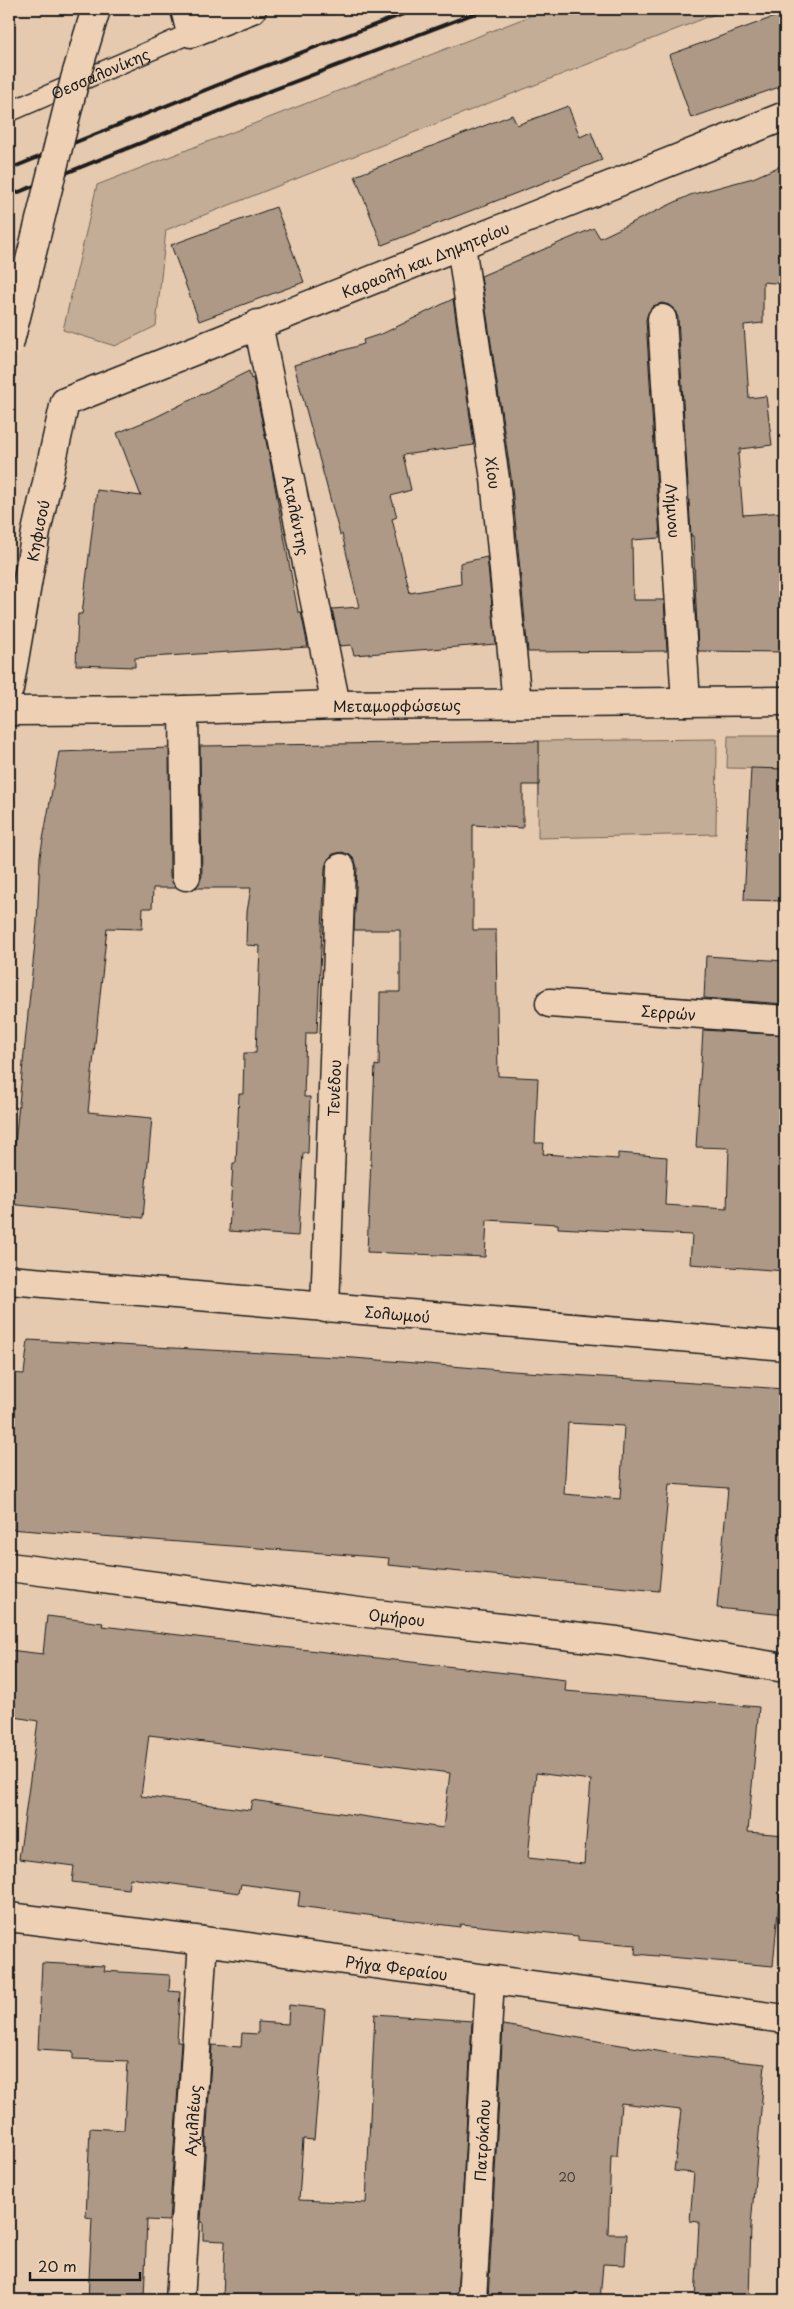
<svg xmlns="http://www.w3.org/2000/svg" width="794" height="2309" font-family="'Playpen Sans',sans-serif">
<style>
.green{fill:#c4ad96;stroke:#706459}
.building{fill:#ad9986;stroke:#1c1c1c;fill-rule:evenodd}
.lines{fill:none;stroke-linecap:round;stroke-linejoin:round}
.service-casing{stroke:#1c1c1c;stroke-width:22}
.pedestrian-casing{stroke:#1c1c1c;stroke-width:31}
.minor-casing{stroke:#1c1c1c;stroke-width:31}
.service{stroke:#eed1b5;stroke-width:19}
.pedestrian{stroke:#eed1b5;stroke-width:28}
.minor{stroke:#eed1b5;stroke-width:28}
.rail{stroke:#1c1c1c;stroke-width:4}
.motorway-bridge-casing{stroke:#1c1c1c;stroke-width:31;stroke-linecap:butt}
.motorway-bridge{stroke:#eed1b5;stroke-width:28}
.labels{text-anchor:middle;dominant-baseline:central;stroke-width:4;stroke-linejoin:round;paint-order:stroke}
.number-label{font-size:12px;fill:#403b36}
.street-label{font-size:15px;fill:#1c1c1c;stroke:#eed1b5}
</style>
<rect width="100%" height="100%" fill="#e6caaf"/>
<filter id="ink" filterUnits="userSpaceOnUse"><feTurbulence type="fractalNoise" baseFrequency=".02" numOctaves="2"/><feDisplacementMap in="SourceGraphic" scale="10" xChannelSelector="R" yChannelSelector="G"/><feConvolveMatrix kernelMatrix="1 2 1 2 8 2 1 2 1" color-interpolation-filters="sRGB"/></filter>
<g filter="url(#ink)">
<path class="green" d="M548,9H728L166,230L156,326L115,346L63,330L97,185Z
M728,736H785V769L727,768Z
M717,739L716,834L538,838L539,741Z"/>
<path class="building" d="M785,13V85L691,118L669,55Z
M568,106L580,137L591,132L602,160L382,245L355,176L512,115L517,125Z
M785,164V284L763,282V323L744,325L749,398L766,396L772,445L740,449V454H738L743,515L785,512V652L698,651L693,536H691L678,318L675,310L669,305L662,303L653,306L648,313L646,320L660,538L632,540L633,600H664L667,651L528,652L511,477L481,276L594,228L600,238L690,195L753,178Z
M276,207L304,282L199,321L171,245Z
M453,299L474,445L403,455L411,490L391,496L397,517L392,519L410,593L461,584L460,563L487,557L496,644L354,655L351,645L340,646L332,609L359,607L342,534L340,535L294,365L364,344L363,340L384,333Z
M249,371L251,379L253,378L271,465L298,612H301L308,647L135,658V667L76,665L78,614H82L97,490L141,496L117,433L154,418Z
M539,741V785H523V828L473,825V930H496L498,1076L538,1078L535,1143H544L543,1154L618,1159V1153L667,1157L665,1205L727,1209L729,1148L696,1147L703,1030L785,1035V1271L690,1264L692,1235L558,1228V1224L487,1220L485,1257L367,1252L375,1065L379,1066L380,992H400V930H354L357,868L355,860L350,855L342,852L333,854L328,859L325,867L317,1033H306L304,1097H310L308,1153H303L298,1236L229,1231L233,1163H236L239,1094H243L244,1053H256L260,946L246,945L247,912L251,888H196L202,876L200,746Z
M169,748L170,876L176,888H153L152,908H143L142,929L107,928L88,1112L152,1118L143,1218L9,1204L37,923L40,856L59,752Z
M751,768L785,769V901L744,900Z
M706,956L785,961V1004L704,998Z
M28,1340L354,1358L512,1371L785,1389V1615L717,1608L728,1488L669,1484L659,1591L388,1565L389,1558L9,1529V1373L24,1374ZM568,1423L624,1426L620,1499L564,1494Z
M47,1616L103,1623L102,1626L566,1680L565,1691L759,1707L748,1832L785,1835L773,1966L635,1954L636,1945L578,1940V1936L460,1924V1927L298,1906L300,1892L241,1884L239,1893L130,1878L128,1889L72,1882L74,1866L19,1859L38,1721L9,1716V1650L43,1654ZM149,1735L450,1773L443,1828L252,1800L250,1810L141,1796ZM536,1773L591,1780L584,1864L528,1858Z
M42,1963L105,1966L104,1971L170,1975L169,1991L180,1992L177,2042H181L169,2221L147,2220L144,2300H88L92,2218L86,2217L90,2128L124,2130L128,2061L73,2059V2051L38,2049Z
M289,2005L325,2009L314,2140L303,2139L299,2200L366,2203L375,2014L472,2021L457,2300H223L225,2241L203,2240V2222H201L212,2045L241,2047L242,2033L258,2034V2022L288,2024Z
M503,2025L686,2056L765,2064L751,2225L749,2300H695L699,2222L690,2221L694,2173L674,2171L681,2110L621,2103L617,2156H611L608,2234H627L625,2265L603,2264L600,2300H488Z"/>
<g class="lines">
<defs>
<g id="service">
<path id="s1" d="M9,112L191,33"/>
</g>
<g id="pedestrian">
<path d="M184,710L186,876"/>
<path id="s2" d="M550,1003L785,1020"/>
</g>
<g id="minor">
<path d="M185,9L191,33L252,9"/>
<path id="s3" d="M461,245L495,479L517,703"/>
<path id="s4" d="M662,319L686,702"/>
<path id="s5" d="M258,324L336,705"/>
<path id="s6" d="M9,689L36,532L65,402L785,116"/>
<path id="s7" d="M9,711L184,710L336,705L785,701"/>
<path id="s8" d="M9,1280L785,1346"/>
<path id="s9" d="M325,1308L341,868"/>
<path id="s10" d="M9,1567L367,1613L617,1641L785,1668"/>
<path id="s11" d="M9,1917L203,1941L785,2019"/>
<path id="s12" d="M180,2300L203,1941"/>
<path id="s13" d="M472,2300L490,1979"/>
</g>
</defs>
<use href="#service" class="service-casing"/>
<use href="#pedestrian" class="pedestrian-casing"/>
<use href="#minor" class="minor-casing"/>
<use href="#service" class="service"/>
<use href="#pedestrian" class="pedestrian"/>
<use href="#minor" class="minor"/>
<path class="rail" d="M9,169L260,68L417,9
M9,196L270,91L486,9"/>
<defs>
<path id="motorway-bridge" d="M9,345L75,79L96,9"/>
</defs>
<use href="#motorway-bridge" class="motorway-bridge-casing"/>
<use href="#motorway-bridge" class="motorway-bridge"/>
</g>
</g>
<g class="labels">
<g class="number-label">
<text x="567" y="2177">20</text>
</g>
<g class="street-label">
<text stroke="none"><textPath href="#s1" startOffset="99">Θεσσαλονίκης</textPath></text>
<text stroke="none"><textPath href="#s6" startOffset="680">Καραολή και Δημητρίου</textPath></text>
<text stroke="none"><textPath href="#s3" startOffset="230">Χίου</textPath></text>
<text stroke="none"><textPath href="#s4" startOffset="192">Λήμνου</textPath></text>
<text stroke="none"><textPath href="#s5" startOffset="195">Αταλάντης</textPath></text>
<text stroke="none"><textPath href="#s6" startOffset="161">Κηφισού</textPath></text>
<text stroke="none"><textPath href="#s7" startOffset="388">Μεταμορφώσεως</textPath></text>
<text stroke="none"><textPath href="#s2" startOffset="119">Σερρών</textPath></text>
<text stroke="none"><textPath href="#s9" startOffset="220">Τενέδου</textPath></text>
<text stroke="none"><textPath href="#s8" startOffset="390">Σολωμού</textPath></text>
<text stroke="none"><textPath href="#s10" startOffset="391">Ομήρου</textPath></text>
<text stroke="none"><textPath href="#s11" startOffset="391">Ρήγα Φεραίου</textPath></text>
<text stroke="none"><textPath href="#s12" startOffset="180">Αχιλλέως</textPath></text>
<text stroke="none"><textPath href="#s13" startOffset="160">Πατρόκλου</textPath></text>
</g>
</g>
<rect width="794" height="2309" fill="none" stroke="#eed1b5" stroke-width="30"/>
<rect x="15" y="15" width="764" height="2279" fill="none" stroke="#1c1c1c" stroke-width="2" filter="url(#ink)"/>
<path d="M30 2272v8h110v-8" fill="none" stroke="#1c1c1c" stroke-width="2.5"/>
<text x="38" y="2272" font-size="15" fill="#1c1c1c" stroke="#eed1b5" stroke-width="4" paint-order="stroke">20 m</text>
</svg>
